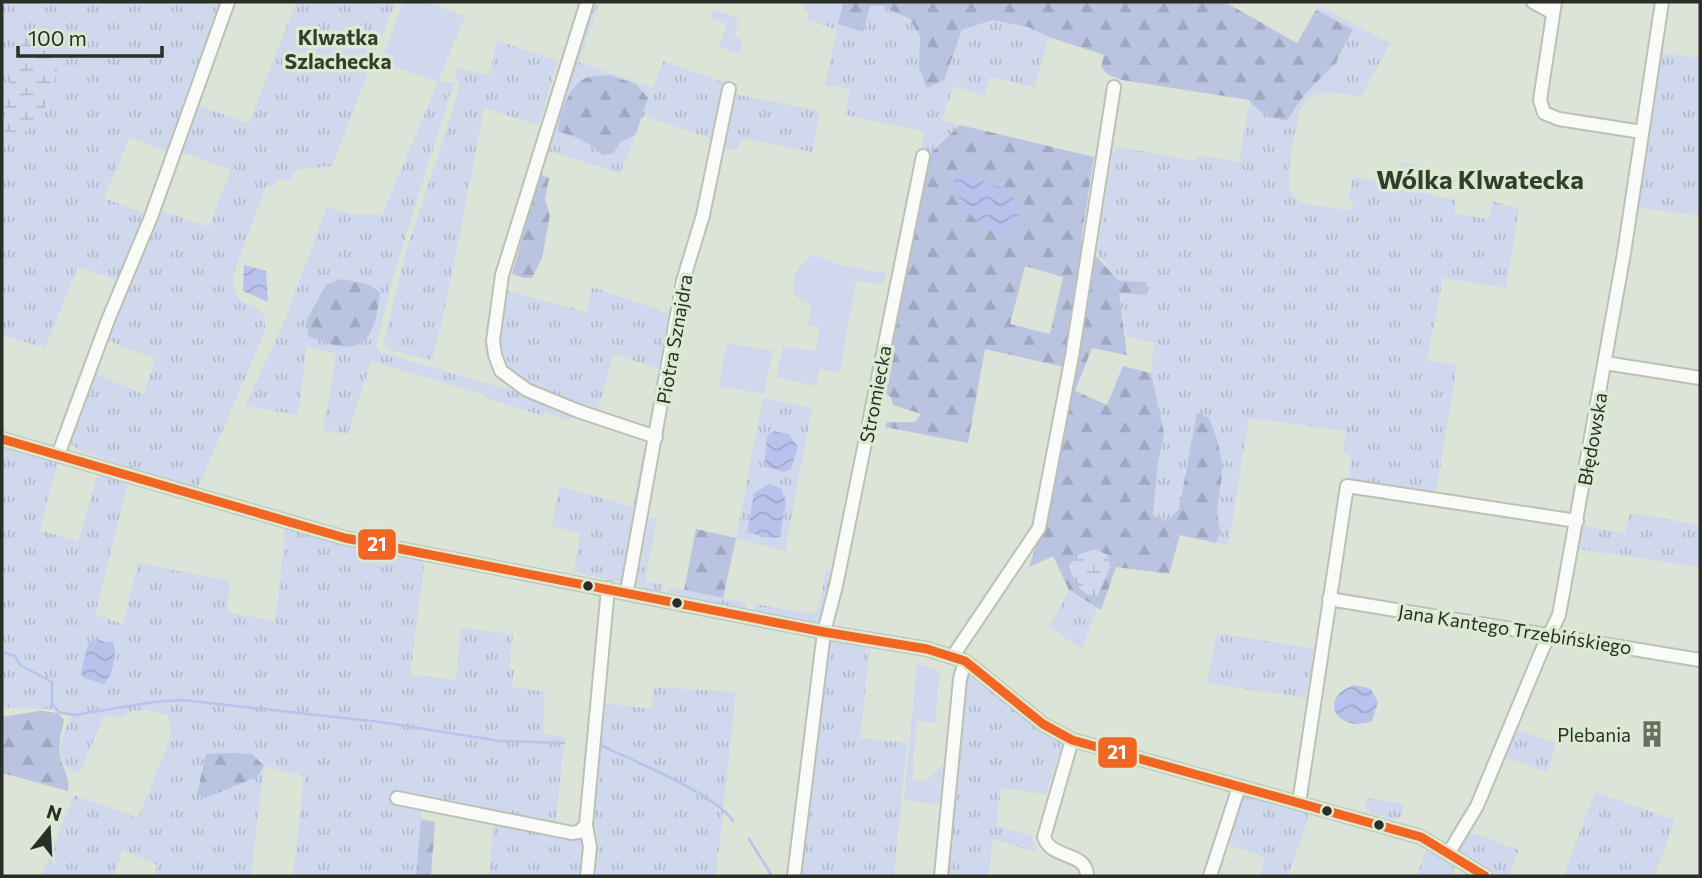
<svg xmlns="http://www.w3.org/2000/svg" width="1702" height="878" font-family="Commissioner,sans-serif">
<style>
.grass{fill:url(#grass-tufts)}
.forest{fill:url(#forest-firs);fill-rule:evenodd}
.wetland{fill:url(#wetland-marsh)}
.garden{fill:#cfd8ed}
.water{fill:url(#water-waves)}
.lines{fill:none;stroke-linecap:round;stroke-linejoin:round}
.stream{stroke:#b9c2ec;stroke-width:2.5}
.minor-casing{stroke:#bac1b6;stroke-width:16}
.minor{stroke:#fafbf9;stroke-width:12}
.bus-1-casing{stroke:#dbead2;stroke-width:14}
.bus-1{stroke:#f26522;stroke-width:9}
.bus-dot{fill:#292f26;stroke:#dbead2;stroke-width:2.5}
.labels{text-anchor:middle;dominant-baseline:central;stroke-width:7;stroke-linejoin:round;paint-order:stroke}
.street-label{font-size:19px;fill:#292f26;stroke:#dbead2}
.poi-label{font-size:19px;fill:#292f26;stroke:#dbead2;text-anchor:end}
.neighbourhood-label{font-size:21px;font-weight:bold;fill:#333f2b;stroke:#dbead2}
.district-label{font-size:26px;font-weight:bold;fill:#333f2b;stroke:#dbead2}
.line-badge{stroke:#dbead2;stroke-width:2.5}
.badge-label{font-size:19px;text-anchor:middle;font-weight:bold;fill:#fff}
</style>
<defs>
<pattern id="grass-tufts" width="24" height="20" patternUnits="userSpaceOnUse" patternTransform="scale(1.75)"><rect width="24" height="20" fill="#cfd8ed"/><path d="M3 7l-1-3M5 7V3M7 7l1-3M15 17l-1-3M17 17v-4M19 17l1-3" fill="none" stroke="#b2bacb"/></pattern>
<pattern id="forest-firs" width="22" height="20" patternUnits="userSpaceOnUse" patternTransform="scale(1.75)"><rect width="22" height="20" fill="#bac3e0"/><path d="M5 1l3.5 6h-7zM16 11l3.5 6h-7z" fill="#a0a8c0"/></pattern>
<pattern id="wetland-marsh" width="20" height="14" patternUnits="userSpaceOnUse" patternTransform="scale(1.75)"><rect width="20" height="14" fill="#cfd8ed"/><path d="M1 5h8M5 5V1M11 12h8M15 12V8" fill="none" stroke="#b2bacb"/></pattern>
<pattern id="water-waves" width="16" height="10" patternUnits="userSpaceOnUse" patternTransform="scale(1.75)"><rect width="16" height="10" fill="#b9c2ec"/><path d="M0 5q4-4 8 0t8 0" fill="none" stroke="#9fa7ca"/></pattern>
</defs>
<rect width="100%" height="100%" fill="#dce4d8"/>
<path class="grass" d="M2,2H225L170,153L130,137L104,198L146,214L120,281L78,267L45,348L2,335Z
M296,2H395L332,166L294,170L290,181L276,179L273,188L266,186L232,278C238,314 248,296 265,316V331L198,488L144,473L79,450L70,443L69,436L95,374L143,394L156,359L106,340L157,209L209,227L231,170L179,151L198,105L249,124Z
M591,4L598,5L579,62L653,88L663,61L725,83L715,140L644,116L620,173L549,151L546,146Z
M870,6C888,6 917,17 920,38C921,47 920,58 919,67L944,80L962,30L992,20L1028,27L1049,37L1034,87L990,77L984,96L954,86L942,120L960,125L929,155L922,152L924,131L845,115L850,89L825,85L837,30L806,19L809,12L862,32Z
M1318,6L1390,43L1361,97C1336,92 1310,85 1299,114C1296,132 1280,188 1296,199C1306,207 1337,207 1350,211L1354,202L1348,200L1353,176L1396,188L1401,162L1431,169L1427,194L1455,200V214L1489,219L1492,201L1519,209L1506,288L1443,278L1427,361L1457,365L1436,493L1349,483L1351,456L1343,452L1346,431L1249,418L1228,546L1216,543L1221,532C1213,510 1221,494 1222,471C1222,453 1216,433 1207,417L1197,414L1179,509L1168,521L1153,515L1158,463L1164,433L1151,373L1154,343L1126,336L1119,292L1146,283L1119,281L1097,254L1112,153L1119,147L1196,161L1197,155L1239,162L1250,100L1258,110L1295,111L1305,94L1335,63L1353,31L1316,10Z
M496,40L557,61L539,125L484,108L447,300L432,360L389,350L384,342L405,254L449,123L460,84L455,75L456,68L490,75Z
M1660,53L1700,58V216L1635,207Z
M438,82H454L395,270L376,345L380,352L531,396L574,414L570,421L545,412L544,416L483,397V394L371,361L348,434L323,430L336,354L307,346L298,415L245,406L283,324L327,207L355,215H382Z
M734,94L820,111L812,152L742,138L737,150L724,147Z
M592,287L668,313L659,369L614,354L598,408C575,404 511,383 501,361C493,342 500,310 504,290L587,312Z
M763,398L812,408L785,551L736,538Z
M2,444L58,461L40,530L78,542L98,474L128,483L95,615L123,624L138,563L230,581L227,612L275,621L286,527L425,559L410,675L456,680L461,628L513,634L509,669L514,670L512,687L545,692L543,734L565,737L555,825L386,791L422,810L416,876H293L304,776L264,766L251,876H154L157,865L123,850L113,876H41L74,795L138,818L168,744L171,730L167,715L147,710L131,711L123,717L104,716L80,773L66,768C55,749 62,736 71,717L65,710L2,707Z
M650,446L625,583L574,572L580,533L552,526L559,486L633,507L644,447Z
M1630,513L1700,525V567L1578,549L1582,526L1625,533Z
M650,517L657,520L645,581L663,585L661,594C651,593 639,592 637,580Z
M826,570L835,572L823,623L818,625L754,611L755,604L812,614L818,610Z
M669,587L747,603L746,611L682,599V595L668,592Z
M1069,590L1097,608L1082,649L1049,627Z
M1217,633L1314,649L1306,698L1207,683Z
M830,639L870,648L860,738L907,743L894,876H799Z
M966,674L1063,742L1046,794L1001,788L996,826L1032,836L1036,852L993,839L988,876H944Z
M653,687L736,692L716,876H595L598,841L592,814L604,703L652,709Z
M1517,730L1556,743L1547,772L1505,757Z
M1595,792L1675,820L1655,876H1563Z
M1243,794L1310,813L1288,876L1260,875L1265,857L1229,845Z
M1366,798L1404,804L1401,817L1393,820L1370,813L1365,805Z
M502,823L582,840L585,845L583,876H489L493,828L496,824Z
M1467,831L1519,850L1509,875C1493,878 1466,863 1458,849Z
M1427,846L1454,867V876H1417Z"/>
<path class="forest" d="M843,2H1225L1297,43L1316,10L1353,30L1335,63L1305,94L1287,120C1270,120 1260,113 1249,100L1122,80L1109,75L1101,67L1104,55L1049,37L1028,27L992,20L962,30L944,80L927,88L919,67L920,36L910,19L882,6H870L863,32L838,24Z
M609,75L636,84L648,98L635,135L620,142L613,154L603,155C589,142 576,136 558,132C559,115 569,85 586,78C593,76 602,76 609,75Z
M960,125L1094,157L1081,240L1119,281L1146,282L1147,295L1119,293L1127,355L1092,348L1075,391L1107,405L1123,366L1151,373L1164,433L1158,463L1153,515L1167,521L1179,509L1197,413L1208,417C1216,433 1222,453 1222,471C1221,494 1213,510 1221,532L1216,543L1180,535L1169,574L1116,567L1101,610L1069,590L1053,556L1029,567L1038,539L1064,367L985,349L968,443L885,427L887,422H915L921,414L893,405L891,397L884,393L880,384L929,155ZM1025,266L1063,277L1050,334L1010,324Z
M540,174L549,178L545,200L550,215L542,258L532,278H524L512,274Z
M341,279L367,284L380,292C374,347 360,358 308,336L307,319L326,285Z
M696,529L736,538L723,598L684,590Z
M39,711L58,713L64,720C61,732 58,744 60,756C63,769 70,777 68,791L2,773V717Z
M228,753L252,754L264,766L257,777L205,798L197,794L206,754Z
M421,819L435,822L431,876H416Z"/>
<path class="wetland" d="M37,28L52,39L62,54C51,87 48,132 6,139C0,117 12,66 22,44C25,37 31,32 37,28Z
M1094,549L1108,555L1110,567L1097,597C1080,595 1074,581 1069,566L1077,555Z"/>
<path class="garden" d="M403,2H426L465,16L438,82L381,62Z
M804,2H843L838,24L803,10Z
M714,10L740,19L734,36L742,40L740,54L719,47L727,24L711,18Z
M815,255L838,265L886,273L884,284L856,281L840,373L820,369L816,386L776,377L783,347L816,351L820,327L808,326L812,305C806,303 796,299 794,292C790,278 802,258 815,255Z
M727,343L773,351L764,394L719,386Z
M917,663L940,672L935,723L917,721L912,780L925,782L942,765H948L944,805L904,800Z"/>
<path class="water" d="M962,174C990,182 1043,197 1007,233C1003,233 999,234 996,233C979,228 954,199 954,182Z
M244,265L266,271L268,302L243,291Z
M774,431L789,434L798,447L791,469L783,472L767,467L765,457L767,436Z
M769,484L781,488L786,501L780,537L770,538L747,532L754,493Z
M96,639L107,643L110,641L113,642C117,654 113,675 104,684L84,678L81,673L88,644Z
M1355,685L1371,689L1378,702L1372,721C1337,734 1316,697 1355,685Z"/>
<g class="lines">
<path class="stream" d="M2,652L15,656L20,665L52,682V704L59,712L74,715L154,702L183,700L380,722L500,741L564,743
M602,746C633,760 716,795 733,821
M749,839L772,876"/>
<defs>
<path id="minor" d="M587,2L502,275L493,341L495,355L501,371L527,390L578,411L656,437
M1533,2L1553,13
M1555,2L1540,100L1544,113L1559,119L1642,132
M1605,363L1700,378
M2,439L345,538L824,632L927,649L965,661L1043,724L1072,740L1421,837L1485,876
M58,455L108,320L151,217L228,2
M627,591L683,281L703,215L729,89
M1329,599L1700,660
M953,656L1039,528L1072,356L1114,87
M1072,740L1044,837C1051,860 1087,851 1087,876
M397,798L572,833L579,832L586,825
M1299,803L1347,486L1577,521
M1448,854L1477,806L1542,650L1559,615L1624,253L1662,2
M587,876L590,847L586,825L608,588
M794,876L824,632L836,586L923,156
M941,876L960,679L965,661
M1210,876L1239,787"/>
</defs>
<use href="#minor" class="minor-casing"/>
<use href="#minor" class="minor"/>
<defs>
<path id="bus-1" d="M2,439L345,538L824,632L927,649L965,661L1043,724L1072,740L1421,837L1485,876"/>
</defs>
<use href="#bus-1" class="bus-1-casing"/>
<use href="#bus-1" class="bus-1"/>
</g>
<defs>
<symbol id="building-bare" viewBox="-9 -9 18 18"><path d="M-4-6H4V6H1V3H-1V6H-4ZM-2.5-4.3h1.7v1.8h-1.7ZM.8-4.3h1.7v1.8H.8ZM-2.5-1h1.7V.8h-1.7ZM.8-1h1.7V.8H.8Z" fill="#686e64" stroke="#dbead2" stroke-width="2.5" paint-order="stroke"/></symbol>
</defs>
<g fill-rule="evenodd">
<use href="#building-bare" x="1633" y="715" width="38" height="38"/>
</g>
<g class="bus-dot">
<circle cx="588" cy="586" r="6"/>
<circle cx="677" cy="603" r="6"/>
<circle cx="1327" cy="811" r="6"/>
<circle cx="1379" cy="825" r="6"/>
</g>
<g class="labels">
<g class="street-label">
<text transform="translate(674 339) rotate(-80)">Piotra Sznajdra</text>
<text transform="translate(875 394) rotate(-79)">Stromiecka</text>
<text transform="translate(1592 439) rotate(-80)">Błędowska</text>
<text transform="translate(1515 629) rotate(9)">Jana Kantego Trzebińskiego</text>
</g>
<g class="poi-label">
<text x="1631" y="734">Plebania</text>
</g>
<g class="neighbourhood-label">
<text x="338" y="36">Klwatka<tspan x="338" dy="24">Szlachecka</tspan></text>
</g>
<g class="district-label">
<text x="1480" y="178">Wólka Klwatecka</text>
</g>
</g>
<g class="line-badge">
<rect x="357" y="528" width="40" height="33" rx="7" fill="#f26522"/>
<rect x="1097" y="736" width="41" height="33" rx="7" fill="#f26522"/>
</g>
<g class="badge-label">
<text x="377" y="551">21</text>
<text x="1117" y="759">21</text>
</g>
<rect width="1702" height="878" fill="none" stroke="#292f26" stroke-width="7"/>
<g transform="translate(49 829) rotate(18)" stroke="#dbead2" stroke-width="5" paint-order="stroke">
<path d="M0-5L12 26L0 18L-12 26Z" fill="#292f26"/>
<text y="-10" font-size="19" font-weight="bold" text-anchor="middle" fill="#292f26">N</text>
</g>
<path d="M18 46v10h144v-10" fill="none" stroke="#292f26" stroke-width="3.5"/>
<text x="28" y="46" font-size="21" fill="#292f26" stroke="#dbead2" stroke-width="5" paint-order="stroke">100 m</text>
</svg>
